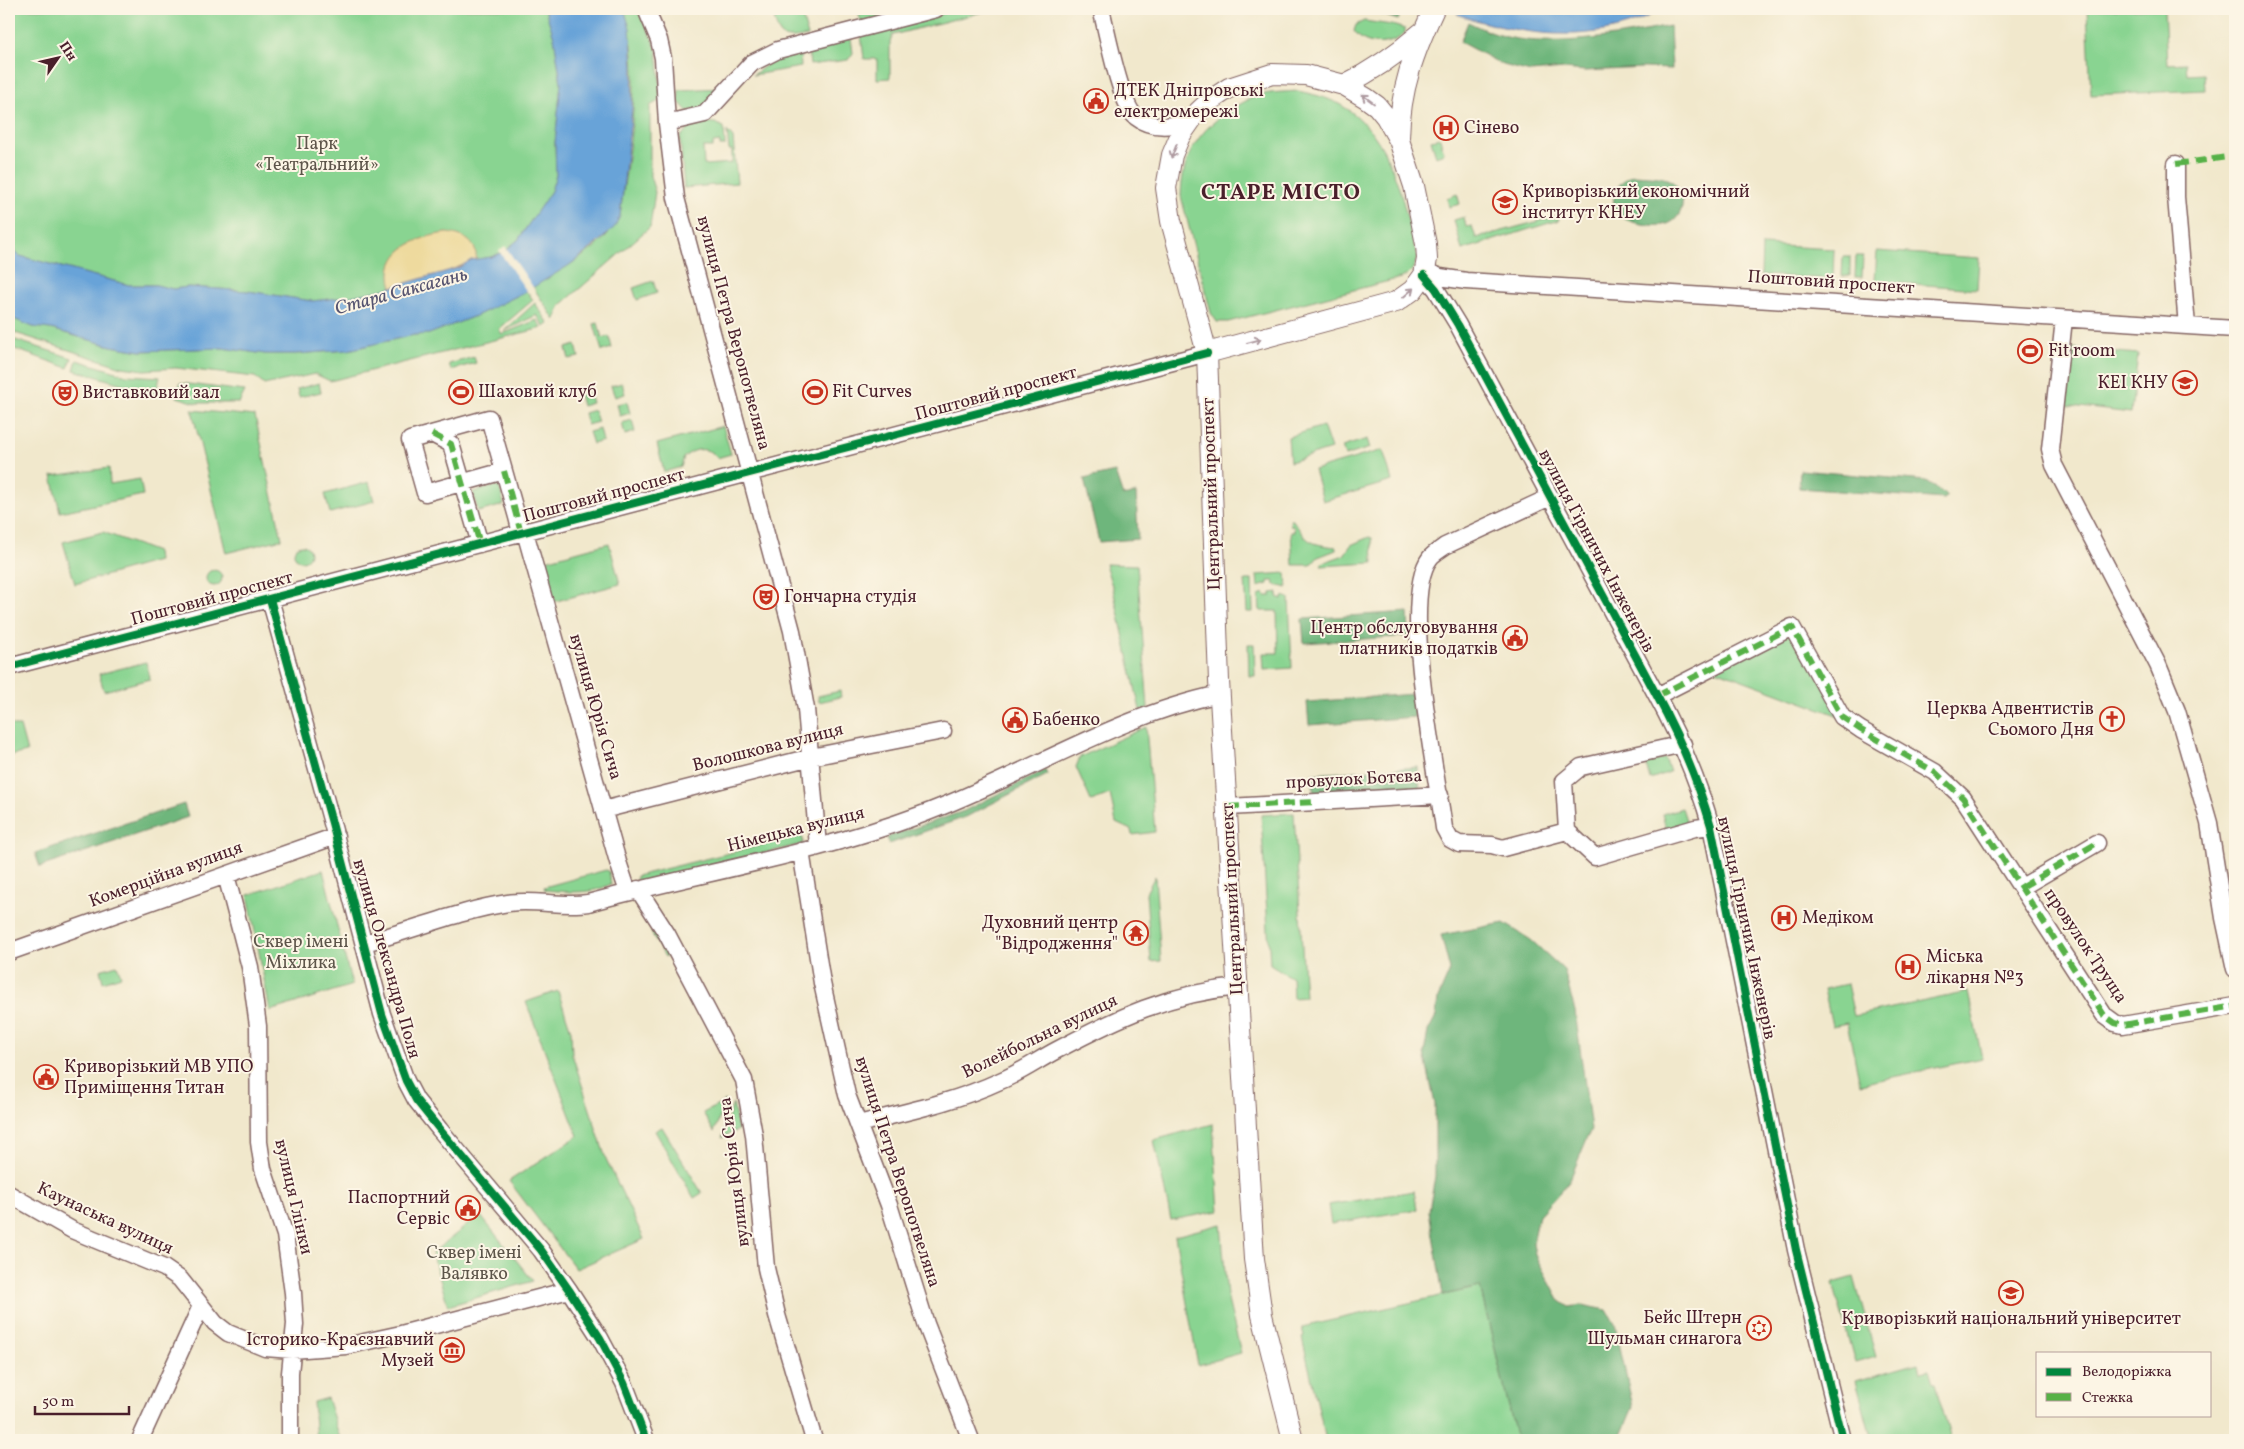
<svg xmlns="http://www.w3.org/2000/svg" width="2244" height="1449" font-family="Vollkorn,serif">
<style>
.green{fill:#89d491;stroke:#6a7a5e}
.forest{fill:#6eb67b;stroke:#5c6a53}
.sand{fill:#eeda9e;stroke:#9c7c64}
.water{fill:#67a3d8;stroke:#586182}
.pier{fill:#f1e8cc}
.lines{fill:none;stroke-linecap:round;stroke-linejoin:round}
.minor-casing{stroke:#846563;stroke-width:19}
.major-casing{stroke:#846563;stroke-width:22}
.minor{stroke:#fff;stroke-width:16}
.major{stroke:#fff;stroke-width:20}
.quiet{stroke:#57b146;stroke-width:6;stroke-dasharray:12 6;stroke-linecap:butt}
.cycleway-casing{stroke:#fcf5e5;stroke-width:11}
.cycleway{stroke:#00873e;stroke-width:8}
.oneway{stroke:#ae9aa0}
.labels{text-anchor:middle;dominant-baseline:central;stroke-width:4;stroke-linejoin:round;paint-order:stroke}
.poi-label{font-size:18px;fill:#4a1f2b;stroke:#fcf5e5;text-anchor:start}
.park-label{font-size:18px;fill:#5d554a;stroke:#fcf5e5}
.street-label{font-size:18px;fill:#4a1f2b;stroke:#fcf5e5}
.water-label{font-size:19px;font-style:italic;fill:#565470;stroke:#fcf5e5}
.district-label{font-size:22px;font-weight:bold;letter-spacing:1px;fill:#4a1f2b;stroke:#fcf5e5}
</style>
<rect width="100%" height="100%" fill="#fcf5e5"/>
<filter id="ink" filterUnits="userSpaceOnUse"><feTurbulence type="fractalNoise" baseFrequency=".02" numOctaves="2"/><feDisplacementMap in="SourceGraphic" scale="10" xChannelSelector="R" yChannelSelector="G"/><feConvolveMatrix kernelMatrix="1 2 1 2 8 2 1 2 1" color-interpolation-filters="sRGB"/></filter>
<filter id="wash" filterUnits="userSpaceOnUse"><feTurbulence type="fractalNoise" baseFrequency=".0096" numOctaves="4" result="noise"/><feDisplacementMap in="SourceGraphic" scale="20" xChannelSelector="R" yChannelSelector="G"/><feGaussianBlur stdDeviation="1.12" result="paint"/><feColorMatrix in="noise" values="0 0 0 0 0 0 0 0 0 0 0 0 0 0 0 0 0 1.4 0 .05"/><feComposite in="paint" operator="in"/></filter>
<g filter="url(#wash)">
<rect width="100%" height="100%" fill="#f1e8cc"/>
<path class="green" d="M9,9H545L554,37L561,83L555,143L556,175L551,191L518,240L503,252L491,257L476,260L382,290L348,297L312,301L248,291L189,287L173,289L156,285H129L20,256L9,248Z
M624,9H639L657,50L662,99L650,106V176L655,192L650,227L561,305L555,320L533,287C563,268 604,249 620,216C628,151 645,72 624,9Z
M772,9H800L808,36C777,42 779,36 772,9Z
M857,9H880L882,18L862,24Z
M961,9H994L893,35L890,42V78L877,79V59H864L861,35Z
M2087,9H2164L2167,64L2186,63L2187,75L2204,74L2205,90L2091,95Z
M1364,21L1392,25L1405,29V32C1394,47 1364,48 1354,31L1356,25Z
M851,38L853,53L848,60L810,65L808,49Z
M800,51L801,67L753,75L775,59Z
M720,88L701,110L687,111L678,101L679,90Z
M1298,91C1312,94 1326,97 1339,104C1393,133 1403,203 1417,257C1415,267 1411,274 1401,278L1228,322H1217L1211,313L1181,196C1182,154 1200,128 1235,107C1242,103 1251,98 1259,95C1271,92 1286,92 1298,91Z
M701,122L715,123L724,127L725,146H720V142L713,143V147H703L704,165L732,163V150H729L727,131L733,138L737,183L684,188L680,137L688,129Z
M1440,138L1444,153L1436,156L1431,140Z
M1457,194L1460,204L1449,207L1447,198Z
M1558,216L1559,220L1462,250L1454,220L1464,217L1466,227L1472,226L1476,238Z
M1762,245L1834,249L1833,279L1761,275Z
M1877,251L1979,258L1977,289L1875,281Z
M1843,256H1850V276H1842Z
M1856,256H1863L1862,277H1855Z
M653,281L657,293L637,300L633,288Z
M527,291L533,300L499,329L502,334L537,320L542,328L330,381L315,374L264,385L255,377L176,368L144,370L122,367L9,331V317L33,327L51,329L111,346L141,351L222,348L265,354H296L348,350L414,335L429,334L478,315Z
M535,303L549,324L544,327L537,315L504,331Z
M598,323L602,338L609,336L612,348L602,351L594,324Z
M9,338L72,358L68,368L15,349L9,346Z
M576,345L579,357L569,359L566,348Z
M2061,347L2138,354L2131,413L2055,404Z
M474,357L476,363L451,370L449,364Z
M77,360L126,375L160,377L156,394L74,370Z
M180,383L245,391L239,403H196L177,397Z
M319,383L321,392L299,397L297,389Z
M622,383L625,394L615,397L611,386Z
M589,392L592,403L582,406L579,394Z
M627,402L630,413L620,416L617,404Z
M192,410L255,416L282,539L226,553Z
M594,410L598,422L587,425L584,413Z
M632,420L635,432L625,435L622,423Z
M723,426L731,454L717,458C708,446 695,448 684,457L681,467L664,472L657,444Z
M1323,426L1331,449L1290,462L1288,437Z
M600,429L603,441L593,444L589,432Z
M1367,439L1370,448L1345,456L1342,447Z
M1383,450L1392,481L1323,501L1314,470Z
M109,468L110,484L140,479L143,495L60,512L52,476Z
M369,482L374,501L330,513L325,494Z
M499,485L504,505L478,512L473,492Z
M1290,520H1293C1307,542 1309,544 1336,547V550L1318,557L1311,565H1293L1291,532H1294V527L1291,526Z
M103,532L157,552L158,561L75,584L63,542Z
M1369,537L1372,538L1373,563L1321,566L1322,563L1344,555L1351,545Z
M609,543L620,584L553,602L542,561Z
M294 553a8 8 0 1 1 16 0a8 8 0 1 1-16 0Z
M1105,564L1137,565L1148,708L1140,710L1113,589Z
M206 578a8 8 0 1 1 16 0a8 8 0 1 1-16 0Z
M1286,573L1287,588L1274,584V581H1268V584L1258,587L1257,575Z
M1245,580H1252L1253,612H1247Z
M1278,592L1277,597L1282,599L1283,596L1289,598L1292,668L1264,670L1263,653H1278L1277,611H1260L1259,595L1264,593L1266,596H1271V593Z
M1792,627L1842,717L1713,669Z
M1248,644H1254L1255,676H1249Z
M146,662L150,679L104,691L99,674Z
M840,691L841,697L819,702L818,696Z
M9,722L14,726H20L27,752L9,756Z
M1146,727L1155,832L1132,835L1131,830L1116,823L1110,794L1091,801L1076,767L1080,757Z
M1665,758L1670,772L1650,779L1646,764Z
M1682,808L1687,823L1666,829L1662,814Z
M1294,813L1305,997L1293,998L1292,978L1270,964L1261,815Z
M802,835L803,844L637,884L636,876Z
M323,870L352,985L270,1011L248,895Z
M606,870L609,871L611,884C591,895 567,892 545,890L544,887Z
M1155,876L1161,961L1151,962L1146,893Z
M655,929L669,954L665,957L651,932Z
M117,965L121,976L103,982L100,970Z
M1847,984L1854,1016L1968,992L1982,1058L1860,1084L1847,1023L1832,1026L1824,989Z
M558,991L571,1031L572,1054L606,1159L644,1239L576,1269L509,1181L578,1136L526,1002Z
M726,1101L714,1132L703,1113Z
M733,1103L738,1130L722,1138Z
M1213,1124L1219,1211L1171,1220L1154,1140Z
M662,1127L702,1193L694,1198L655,1131Z
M1414,1191L1417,1209L1331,1224L1328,1205Z
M480,1215L533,1281L448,1306L432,1253Z
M1221,1224L1227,1296L1241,1353L1198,1365L1175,1236Z
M1854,1277L1876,1357L1855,1363L1833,1283Z
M1480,1287L1517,1440H1326L1302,1338L1304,1337L1302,1327Z
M1918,1363L1920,1372L1929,1370L1933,1383H1935L1951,1440H1872L1856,1381Z
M327,1398L340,1438L332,1440H316L313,1402Z
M804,1430L808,1440H780Z"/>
<path class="forest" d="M1365,9H1403L1398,20Z
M1468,22C1477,26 1486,31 1496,34C1544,50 1621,36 1670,26L1672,69L1644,68L1585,71L1564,69L1531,72L1503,65L1460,42Z
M1633,175C1645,176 1661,175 1671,181C1689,192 1685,222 1663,225C1652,226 1631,224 1622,217C1605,203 1616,181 1633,175Z
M1800,470L1926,481L1947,496L1943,499L1799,488Z
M1115,472L1123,496L1136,493L1138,539L1099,542L1084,479Z
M1408,612L1409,636L1304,643L1302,619Z
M1413,694L1415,717L1309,725L1307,702Z
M1418,767L1420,790L1314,797L1312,774Z
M1045,770L1047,775L966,817L889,844L887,837L964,811Z
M184,804L188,817L40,867L35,853Z
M1504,923L1531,940L1564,970L1575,1011L1591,1129L1569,1182L1539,1215L1533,1243L1535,1255L1559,1300L1569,1307L1582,1305L1607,1310L1615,1324L1633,1407L1619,1440H1517L1480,1287L1443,1295L1429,1211L1435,1176V1104L1424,1053L1428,1031L1436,1016L1438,998L1450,970L1441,935Z"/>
<path class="sand" d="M446,233C461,234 478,241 476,260L448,271L392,287C381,251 417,237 446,233Z"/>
<path class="water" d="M545,9H624L630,28L633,66L632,109L620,216L614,228L588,251L568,266L527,291L478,315L429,334L414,335L348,350L296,354H265L222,348L141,351L111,346L51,329L33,327L9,317V248L20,256L129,285H156L173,289L189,287L248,291L312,301L348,297L382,290L458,268L471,260L491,257L503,252L518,240L551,191L556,175L555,143L561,83L554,37Z
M1460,9H1663C1652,14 1640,21 1628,25C1575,42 1514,33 1462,16L1457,14Z"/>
<path class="pier" d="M505,246L535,290L528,293L499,251Z"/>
</g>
<g filter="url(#ink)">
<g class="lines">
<defs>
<path id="minor" d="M646,9L659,40L663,58L667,123L676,198L792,631L806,709L818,846
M1101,9C1107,31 1120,105 1136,117C1151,129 1171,126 1188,123
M667,123L705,114L752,63L778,50L936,9
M2176,164V197L2187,326
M1425,271L1440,277L1466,281L2235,329
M1424,275L1436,289L1458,325L1657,696C1681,740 1697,778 1711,826L1796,1250L1843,1440
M2064,319L2050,449L2054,465L2158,665L2177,711L2209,823L2224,918L2235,969
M432,434L451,444L480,544
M504,471L425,493L410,440L489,418L517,517L521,533
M1550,497L1445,546C1440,550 1434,553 1430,558C1399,598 1437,775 1444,828L1450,839L1459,844L1492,845L1503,848L1567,831L1564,781L1581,767L1683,744
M525,532L618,862L628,892
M270,599L332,823L382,1014L406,1081L416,1100L440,1130L541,1250L569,1290L600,1338L624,1383L646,1440
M9,667L1207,353
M1657,696L1792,627L1842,717L1861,730L1935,772L1963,798L2104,1015L2115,1023L2123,1025L2235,1006
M1228,807L1440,795
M603,810L811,757L943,731
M1567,831L1595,857L1695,828L1711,826
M801,851L822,983L847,1095L889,1205L926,1324L971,1440
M226,875L250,967L258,1026L259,1142L263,1169L285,1235L293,1293L295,1324L290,1373V1440
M2022,887L2097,843
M638,889L667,934L744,1080L754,1135L766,1268L777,1315L814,1440
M364,943C411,931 461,910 508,903C535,899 561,907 588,903C698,873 813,855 920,815C1021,778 1114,716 1220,694
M9,952L336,836
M858,1124C906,1112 955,1102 1000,1081C1020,1073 1038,1060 1057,1050C1117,1018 1169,993 1239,987
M9,1194L72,1230L164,1268L180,1279L215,1323L228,1333L265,1348L292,1350L346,1346L401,1334L569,1290
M140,1440L201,1306"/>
<path id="major" d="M1344,85C1373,71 1397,54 1421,33
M1399,138C1400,89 1414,52 1434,9
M1207,353L1396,302L1413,290L1424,275L1427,259L1426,244L1414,186L1399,140L1386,117L1377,106L1366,98L1344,85L1306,75L1272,74L1229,88L1211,100L1194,116L1180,136L1172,155L1166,188L1171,221L1207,353L1219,681L1254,1259L1262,1315L1293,1440"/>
</defs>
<use href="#minor" class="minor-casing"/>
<use href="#major" class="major-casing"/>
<use href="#minor" class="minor"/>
<use href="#major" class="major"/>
<path class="quiet" d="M2176,164L2228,157
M432,434L451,444L480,544
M504,471L521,533
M1657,696L1792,627L1842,717L1861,730L1935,772L1963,798L2104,1015L2115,1023L2123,1025L2235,1006
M1228,807L1315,802
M2022,887L2097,843"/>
<defs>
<path id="cycleway" d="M1424,275L1436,289L1458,325L1657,696C1681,740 1697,778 1711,826L1796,1250L1843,1440
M270,599L332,823L382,1014L406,1081L416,1100L440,1130L541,1250L569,1290L600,1338L624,1383L646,1440
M9,667L1207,353"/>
</defs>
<use href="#cycleway" class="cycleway-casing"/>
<use href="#cycleway" class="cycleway"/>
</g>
<defs><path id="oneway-shaft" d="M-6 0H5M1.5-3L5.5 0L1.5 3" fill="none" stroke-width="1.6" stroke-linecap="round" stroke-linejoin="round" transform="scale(1.25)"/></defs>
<g class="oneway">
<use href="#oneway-shaft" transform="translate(1368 99) rotate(-143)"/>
<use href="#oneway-shaft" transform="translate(1174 151) rotate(112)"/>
<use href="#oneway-shaft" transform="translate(1408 293) rotate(-41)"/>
<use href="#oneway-shaft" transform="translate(1254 341) rotate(-15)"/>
</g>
</g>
<defs>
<symbol id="civic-ring" viewBox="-11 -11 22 22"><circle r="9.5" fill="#fcf5e5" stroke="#c8321e" stroke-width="1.5"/><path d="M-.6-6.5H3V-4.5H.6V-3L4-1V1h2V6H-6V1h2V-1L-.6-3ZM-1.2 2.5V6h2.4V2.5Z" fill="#c8321e"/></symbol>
<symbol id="hospital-ring" viewBox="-11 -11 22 22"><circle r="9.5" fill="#fcf5e5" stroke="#c8321e" stroke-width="1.5"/><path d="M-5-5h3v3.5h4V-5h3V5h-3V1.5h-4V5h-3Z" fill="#c8321e"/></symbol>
<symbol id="university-ring" viewBox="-11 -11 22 22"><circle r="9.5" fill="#fcf5e5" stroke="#c8321e" stroke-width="1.5"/><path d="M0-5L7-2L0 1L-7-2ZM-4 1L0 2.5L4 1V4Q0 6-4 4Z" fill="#c8321e"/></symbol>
<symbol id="stadium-ring" viewBox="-11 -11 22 22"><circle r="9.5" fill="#fcf5e5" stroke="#c8321e" stroke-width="1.5"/><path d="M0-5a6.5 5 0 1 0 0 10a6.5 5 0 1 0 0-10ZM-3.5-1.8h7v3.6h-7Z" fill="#c8321e"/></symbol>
<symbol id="theatre-ring" viewBox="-11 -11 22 22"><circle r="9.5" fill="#fcf5e5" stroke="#c8321e" stroke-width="1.5"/><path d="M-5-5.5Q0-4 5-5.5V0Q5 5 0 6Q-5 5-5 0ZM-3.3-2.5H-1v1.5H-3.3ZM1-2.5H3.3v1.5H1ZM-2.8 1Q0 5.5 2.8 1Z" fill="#c8321e"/></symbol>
<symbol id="church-ring" viewBox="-11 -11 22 22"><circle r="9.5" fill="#fcf5e5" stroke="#c8321e" stroke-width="1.5"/><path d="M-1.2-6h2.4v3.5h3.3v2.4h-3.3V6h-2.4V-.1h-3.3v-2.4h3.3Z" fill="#c8321e"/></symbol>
<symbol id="temple-ring" viewBox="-11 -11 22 22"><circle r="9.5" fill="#fcf5e5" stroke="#c8321e" stroke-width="1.5"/><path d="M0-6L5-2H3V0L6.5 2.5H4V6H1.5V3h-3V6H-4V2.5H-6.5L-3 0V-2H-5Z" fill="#c8321e"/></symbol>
<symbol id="synagogue-ring" viewBox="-11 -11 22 22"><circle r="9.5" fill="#fcf5e5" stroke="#c8321e" stroke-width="1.5"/><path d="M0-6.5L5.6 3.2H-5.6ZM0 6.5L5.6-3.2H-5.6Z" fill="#c8321e"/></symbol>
<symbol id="museum-ring" viewBox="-11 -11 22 22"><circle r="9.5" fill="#fcf5e5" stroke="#c8321e" stroke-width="1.5"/><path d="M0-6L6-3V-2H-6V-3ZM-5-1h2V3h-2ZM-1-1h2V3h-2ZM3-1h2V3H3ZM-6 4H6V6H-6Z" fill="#c8321e"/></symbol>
</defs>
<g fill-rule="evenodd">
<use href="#civic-ring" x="1082" y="87" width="28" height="28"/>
<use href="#hospital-ring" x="1432" y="114" width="28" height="28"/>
<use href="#university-ring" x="1491" y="188" width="28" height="28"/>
<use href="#stadium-ring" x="2016" y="337" width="28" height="28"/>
<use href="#university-ring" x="2171" y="369" width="28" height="28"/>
<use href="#stadium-ring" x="447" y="378" width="28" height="28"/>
<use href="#stadium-ring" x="801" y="378" width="28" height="28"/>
<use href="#theatre-ring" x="51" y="379" width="28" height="28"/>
<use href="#theatre-ring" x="752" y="583" width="28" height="28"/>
<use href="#civic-ring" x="1501" y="624" width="28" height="28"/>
<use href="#church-ring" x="2098" y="705" width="28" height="28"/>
<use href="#civic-ring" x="1001" y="706" width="28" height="28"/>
<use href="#hospital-ring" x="1770" y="904" width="28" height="28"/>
<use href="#temple-ring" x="1122" y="919" width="28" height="28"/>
<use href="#hospital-ring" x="1894" y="953" width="28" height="28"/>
<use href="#civic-ring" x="32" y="1063" width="28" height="28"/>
<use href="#civic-ring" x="454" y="1194" width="28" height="28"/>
<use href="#university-ring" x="1997" y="1279" width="28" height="28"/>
<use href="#synagogue-ring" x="1745" y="1314" width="28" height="28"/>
<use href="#museum-ring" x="438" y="1336" width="28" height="28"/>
</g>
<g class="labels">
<g class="poi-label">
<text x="1114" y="91">ДТЕК Дніпровські<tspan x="1114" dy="21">електромережі</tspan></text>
<text x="1464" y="128">Сінево</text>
<text x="1522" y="192">Криворізький економічний<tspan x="1522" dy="21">інститут КНЕУ</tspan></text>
<text x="2048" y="351">Fit room</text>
<text x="2168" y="383" text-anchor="end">КЕІ КНУ</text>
<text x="478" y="392">Шаховий клуб</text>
<text x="832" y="392">Fit Curves</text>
<text x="82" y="393">Виставковий зал</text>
<text x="784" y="597">Гончарна студія</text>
<text x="1498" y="628" text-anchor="end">Центр обслуговування<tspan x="1498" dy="21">платників податків</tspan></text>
<text x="2094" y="709" text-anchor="end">Церква Адвентистів<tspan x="2094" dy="21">Сьомого Дня</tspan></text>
<text x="1032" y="720">Бабенко</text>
<text x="1802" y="918">Медіком</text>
<text x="1118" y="923" text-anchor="end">Духовний центр<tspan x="1118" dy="21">"Відродження"</tspan></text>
<text x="1926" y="957">Міська<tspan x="1926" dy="21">лікарня №3</tspan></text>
<text x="64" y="1067">Криворізький МВ УПО<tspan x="64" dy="21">Приміщення Титан</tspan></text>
<text x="450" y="1198" text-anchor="end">Паспортний<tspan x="450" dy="21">Сервіс</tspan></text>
<text x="1742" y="1318" text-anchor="end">Бейс Штерн<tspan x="1742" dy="21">Шульман синагога</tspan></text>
<text x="2011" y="1319" text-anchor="middle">Криворізький національний університет</text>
<text x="434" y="1340" text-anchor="end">Історико-Краєзнавчий<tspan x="434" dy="21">Музей</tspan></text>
</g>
<g class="park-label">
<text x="317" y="144">Парк<tspan x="317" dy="21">«Театральний»</tspan></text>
<text x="301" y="942">Сквер імені<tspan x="301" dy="21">Міхлика</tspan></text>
<text x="474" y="1253">Сквер імені<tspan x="474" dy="21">Валявкo</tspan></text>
</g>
<g class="street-label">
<text transform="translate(1831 283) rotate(4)">Поштовий проспект</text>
<text transform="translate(733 333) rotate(75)">вулиця Петра Веропотвеляна</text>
<text transform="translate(996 394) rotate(-15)">Поштовий проспект</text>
<text transform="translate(1212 494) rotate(-92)">Центральний проспект</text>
<text transform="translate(604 496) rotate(-15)">Поштовий проспект</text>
<text transform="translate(1596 551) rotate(62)">вулиця Гірничих Інженерів</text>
<text transform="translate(212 599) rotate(-15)">Поштовий проспект</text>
<text transform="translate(595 707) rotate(74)">вулиця Юрія Сича</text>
<text transform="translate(768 748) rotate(-14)">Волошкова вулиця</text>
<text transform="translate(1354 780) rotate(-3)">провулок Ботєва</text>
<text transform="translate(796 830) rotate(-14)">Німецька вулиця</text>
<text transform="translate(166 875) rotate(-20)">Комерційна вулиця</text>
<text transform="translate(1233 899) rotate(-93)">Центральний проспект</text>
<text transform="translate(1746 928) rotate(78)">вулиця Гірничих Інженерів</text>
<text transform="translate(2085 946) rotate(56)">провулок Труща</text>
<text transform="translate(386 959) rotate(74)">вулиця Олександра Поля</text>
<text transform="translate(1040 1037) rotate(-26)">Волейбольна вулиця</text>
<text transform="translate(735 1172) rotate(-97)">вулиця Юрія Сича</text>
<text transform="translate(897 1172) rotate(72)">вулиця Петра Веропотвеляна</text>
<text transform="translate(293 1197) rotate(77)">вулиця Глінки</text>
<text transform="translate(105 1219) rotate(25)">Каунаська вулиця</text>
</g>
<g class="water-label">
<text transform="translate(401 292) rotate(-15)">Стара Саксагань</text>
</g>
<g class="district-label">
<text x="1281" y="193">СТАРЕ МІСТО</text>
</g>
</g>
<rect width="2244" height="1449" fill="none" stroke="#fcf5e5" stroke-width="30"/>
<rect x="2036" y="1352" width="175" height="65" fill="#fcf5e5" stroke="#b59f9b"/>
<rect x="2046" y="1368" width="25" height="8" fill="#00873e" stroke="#b59f9b"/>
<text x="2082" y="1376" font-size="15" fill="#4a1f2b">Велодоріжка</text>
<rect x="2046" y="1393" width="25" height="8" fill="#57b146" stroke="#b59f9b"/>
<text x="2082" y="1402" font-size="15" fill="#4a1f2b">Стежка</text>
<g transform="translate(58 58) rotate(56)" stroke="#fcf5e5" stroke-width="4" paint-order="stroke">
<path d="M0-4L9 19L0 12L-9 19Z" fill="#4a1f2b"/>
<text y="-8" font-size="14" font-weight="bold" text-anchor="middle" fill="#4a1f2b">Пн</text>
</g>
<path d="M35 1406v8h94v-8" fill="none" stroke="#4a1f2b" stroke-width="2.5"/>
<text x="42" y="1406" font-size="15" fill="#4a1f2b" stroke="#fcf5e5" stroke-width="4" paint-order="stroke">50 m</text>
</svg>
